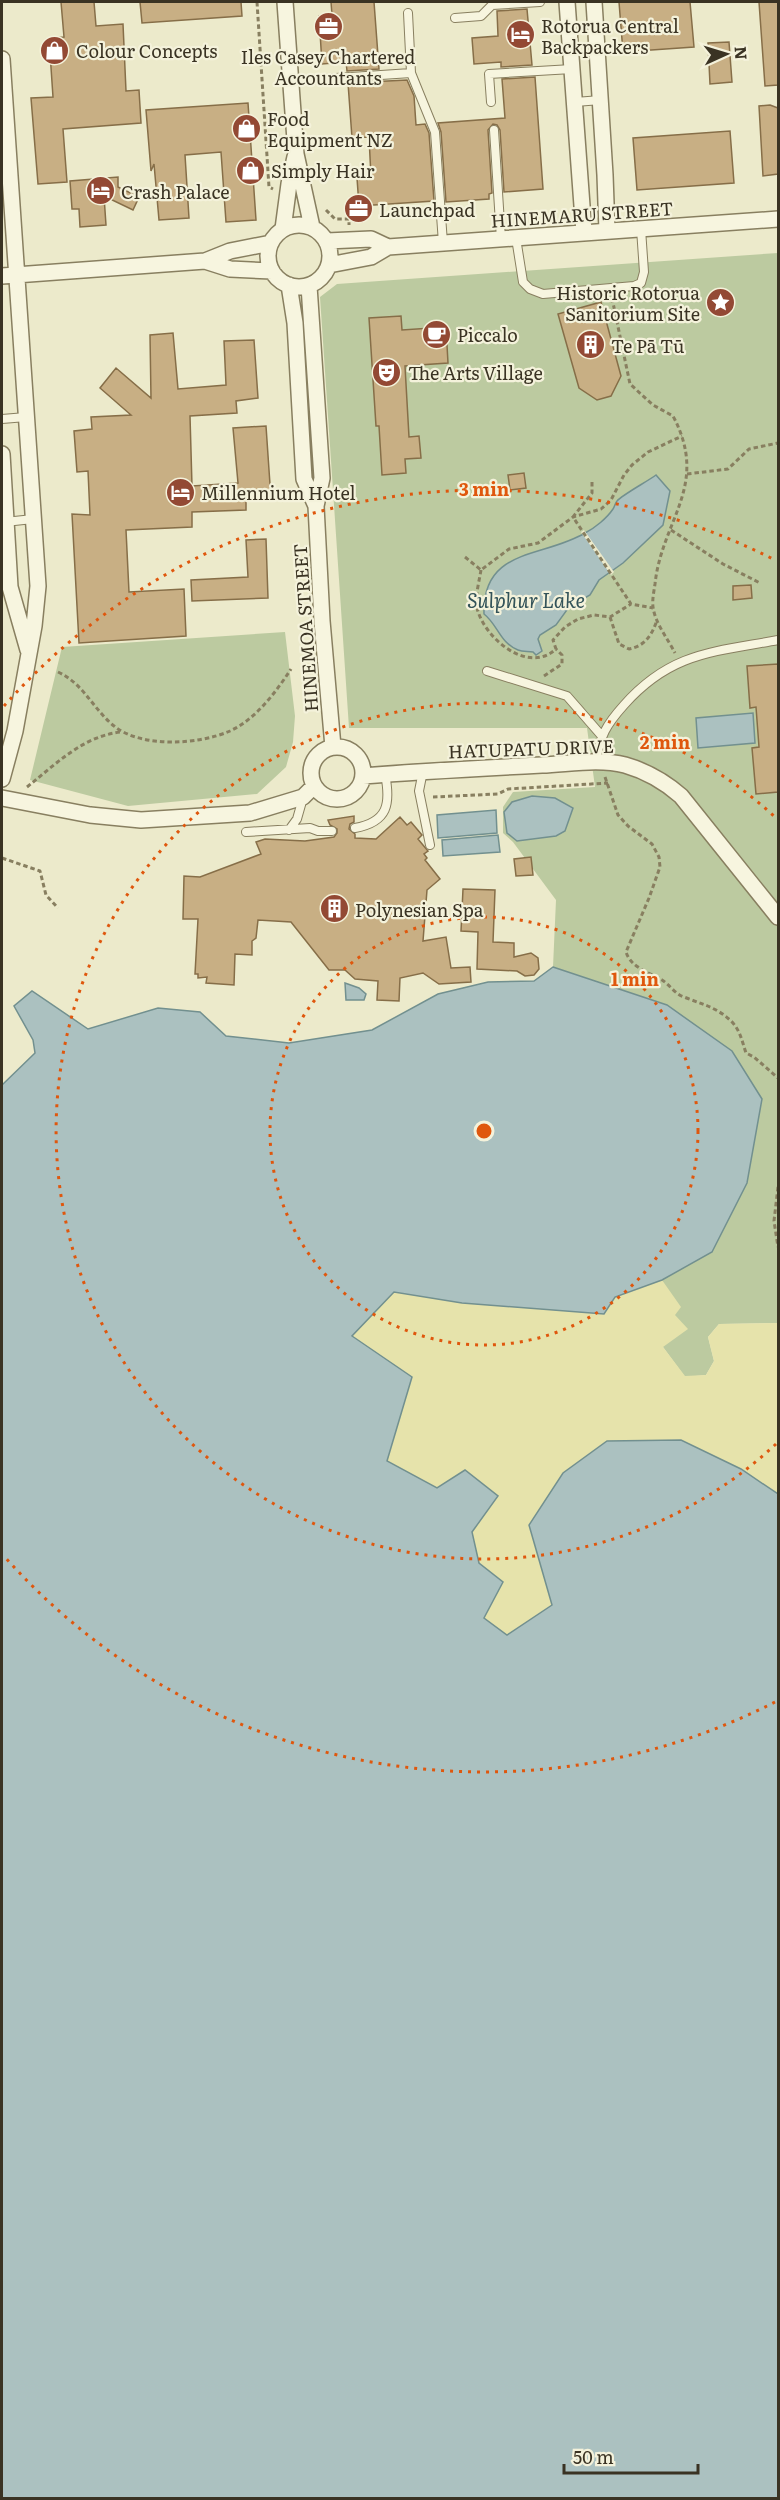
<svg xmlns="http://www.w3.org/2000/svg" width="780" height="2500" font-family="Literata,serif">
<style>
.green{fill:#bccaa0}
.sand{fill:#e6e3ab}
.water{fill:#abc1c0;stroke:#72908f;stroke-width:1.5}
.pier{fill:#eceacb}
.building{fill:#c8af84;stroke:#866e48;stroke-width:1.5}
.lines{fill:none;stroke-linecap:round;stroke-linejoin:round}
.lane-casing{stroke:#887f60;stroke-width:10}
.street-casing{stroke:#887f60;stroke-width:18}
.path{stroke:#887f60;stroke-width:3;stroke-dasharray:4.5 3;stroke-linecap:butt}
.lane{stroke:#f7f5df;stroke-width:8}
.street{stroke:#f7f5df;stroke-width:15}
.ring{fill:none;stroke:#df570d;stroke-width:3;stroke-dasharray:3 6}
.labels{text-anchor:middle;dominant-baseline:central;stroke-width:4.5;stroke-linejoin:round;paint-order:stroke}
.poi-label{font-size:18px;fill:#3a3323;stroke:#f4f2db;text-anchor:start}
.street-label{font-size:18px;fill:#3a3323;stroke:#f4f2db}
.water-label{font-size:20px;font-style:italic;fill:#335359;stroke:#f4f2db}
.centre{fill:#df570d;stroke:#f4f2db;stroke-width:3}
.ring-label{font-size:18px;text-anchor:middle;font-weight:bold;fill:#df570d;stroke:#f4f2db;stroke-width:4.5;stroke-linejoin:round;paint-order:stroke}
</style>
<rect width="100%" height="100%" fill="#eceacb"/>
<path class="green" d="M778,253V1323L719,1324L708,1337L714,1361L706,1375L685,1377L663,1347L462,1303L778,1494V2498H2V1085L35,1053L33,1040L14,1006L32,991L88,1029L158,1008L200,1012L226,1036L289,1043L372,1030L438,994L488,982L534,981L553,967L556,900L513,842L503,833V807L513,792L595,787L587,728H349L320,297L337,284Z
M285,632L295,716L293,742L286,767L257,794L128,806L30,780L62,647Z"/>
<path class="sand" d="M662,1280L681,1307L675,1315L688,1329L663,1347L685,1376L706,1375L714,1361L708,1337L719,1324L778,1323V1494L741,1469L529,1525L552,1605L507,1636L484,1618L479,1564L472,1532L437,1489L386,1461L412,1377L352,1336L394,1292L462,1303L604,1314L615,1297Z"/>
<path class="water" d="M656,475L670,491L663,525L623,563L599,580L590,595L569,607L556,625L540,635L538,639L542,651L536,655L533,652C528,651 523,652 518,650C500,643 498,625 484,614C482,547 544,558 585,533C595,528 607,518 613,509C615,506 615,503 617,501C622,495 648,481 656,475Z
M753,713L755,743L698,748L696,718Z
M532,796L555,798L573,808L565,831L556,836L517,841L507,833L504,812L512,802Z
M496,810L497,833L438,838L437,815Z
M498,835L500,852L443,856L442,840Z
M553,967L667,1005L732,1051L762,1099L747,1183L712,1252L662,1280L615,1297L604,1314L462,1303L394,1292L352,1336L412,1377L387,1461L437,1488L465,1470L498,1496L472,1532L479,1563L503,1582L484,1618L507,1635L552,1605L529,1525L563,1473L607,1441L681,1440L741,1469L778,1494V2498H2V1085L35,1053L33,1040L14,1006L32,991L88,1029L158,1008L200,1012L226,1036L289,1043L372,1030L438,994L488,982L534,981Z
M345,983L359,988L366,994L364,1000H346Z"/>
<path class="pier" d="M584,530L614,572L611,575L581,532Z"/>
<path class="building" d="M61,2H94L96,26L123,24L126,91L139,90L141,123L63,129L67,182L38,184L31,98L53,97L49,38L64,37Z
M140,2H241L242,16L142,23Z
M331,2H374L379,69L347,71L346,62L322,64L319,16L332,15Z
M619,2H690L694,47L623,52Z
M759,2H778V85L765,86Z
M527,9L532,65L501,67V62L474,64L472,38L498,36L497,11Z
M729,42L732,82L710,84L708,43Z
M535,77L543,189L504,192L500,130L497,125L493,124L488,130L492,193L489,194V199L446,202L441,132L438,123L505,118L502,79Z
M407,80L414,96L416,125L425,124L429,133L434,201L359,206L357,178L371,177L369,137L352,138L348,83Z
M248,103L256,220L226,222L221,152L185,155L189,218L159,220L154,164L151,171L146,110Z
M770,105L778,108V174L763,176L759,106Z
M730,131L734,183L637,190L633,138Z
M118,177V187L139,197L133,210L104,196L106,225L80,227L79,209H72L70,181Z
M601,302L621,376L611,396L597,400L579,388L558,314Z
M401,316L402,330L446,327L448,363L405,366L409,437L419,436L421,458L405,459L406,473L382,475L379,426H376L369,318Z
M173,333L178,389L226,385L224,341L254,340L258,398L236,401L237,413L190,416L192,486L238,483L233,428L266,426L271,499H246V510L192,512V527L126,530L129,592L184,589L186,636L79,643L72,514L90,515L88,471L77,472L74,431L92,429L91,417L131,415L100,388L116,368L151,398L150,335Z
M524,473L526,488L510,490L508,475Z
M266,539L268,598L192,601L191,580L248,577L246,540Z
M751,585L752,598L733,600V586Z
M778,664V792L756,794L752,748L759,747L756,707L750,708L747,666Z
M354,816V822L350,824L349,829L355,834V838L376,839L400,817L407,825L411,822L422,835L418,839L428,851L424,854L427,858L425,860L440,879L427,890L423,941L446,937L451,968L470,967L471,982L439,984L423,973L400,978L399,1001L377,1000L378,981L355,979L345,970H329L291,922L258,920L256,938L252,941V955L235,954L234,985L206,983L207,977L198,978V974H195L198,919H183L184,876L200,877L261,854L256,842L265,839L305,841L334,837L337,833V829L330,825L328,820Z
M531,857L533,875L516,876L514,859Z
M463,889L495,890L493,942L514,943V957L531,953L538,958L539,969L534,975L525,976L517,971L477,969L478,932L461,931Z"/>
<g class="lines">
<defs>
<path id="lane" d="M408,13L411,73L435,132L443,243
M455,18L481,16L492,5L540,2
M291,81L411,73
M491,102L489,74L572,69
M575,102L601,100
M494,130L501,239
M516,238L523,282L530,289L543,294L634,286L641,283L644,272L641,229
M2,419L26,417
M5,522L33,519
M487,671L567,696L601,735
M596,762C600,736 606,725 624,705C671,652 714,652 778,640
M423,771L419,791L430,845
M355,828C388,822 391,804 385,774
M289,830L297,819L303,798
M246,832L310,828L318,831H332"/>
<path id="street" d="M285,2L296,154L312,227
M567,2L584,233
M594,2L605,175L607,231
M2,59L38,586L34,626L15,731L2,779
M268 256a31 31 0 1 1 62 0a31 31 0 1 1-62 0Z
M283,229L289,184L295,157
M327,241L371,239L388,247
M205,261L230,269L272,271
M329,265L371,257L388,247L778,219
M2,276L205,261L230,251L271,243
M289,285L295,323L304,479L316,506
M309,286L322,478L316,506L322,621L333,747
M2,454L10,587L28,650
M311 773a26 26 0 1 1 52 0a26 26 0 1 1-52 0Z
M363,776C423,771 482,768 542,765C569,764 599,758 625,765C646,771 665,782 681,796L778,917
M2,798L90,815L141,820L250,813L303,797L314,786"/>
</defs>
<use href="#lane" class="lane-casing"/>
<use href="#street" class="street-casing"/>
<path class="path" d="M257,2L269,187L273,189
M326,210L335,219H349V225
M612,298L630,384L653,405L673,416C710,486 662,519 655,584C654,591 652,600 653,607C655,623 668,639 675,653
M687,474L728,469L749,449L778,443
M592,482V493L573,517L631,604L653,608
M671,530L723,564L760,583
M465,557L481,570L509,549L538,543L573,517L601,509L611,500L624,475L632,465L648,452L682,436
M481,570C479,582 475,596 477,608C484,638 528,675 556,649L553,640L565,627L578,619L594,615L610,617L631,604
M610,617L619,644L629,649C645,646 652,635 657,620
M58,672C84,684 93,709 114,726C141,748 198,745 230,731C256,719 276,692 291,669
M544,676L562,664V655L556,649
M605,777L618,815L628,826L652,844L659,857L660,867L649,898L626,952C631,968 649,972 662,980C670,985 675,994 684,997C701,1004 716,1007 730,1020C740,1029 742,1041 746,1053L754,1057L778,1078
M27,787C56,764 83,736 121,732
M433,797L498,794L508,789L608,783
M2,858L40,871L46,895L58,908
M778,1187L774,1221L778,1247"/>
<use href="#lane" class="lane"/>
<use href="#street" class="street"/>
</g>
<g class="ring">
<circle cx="484" cy="1131" r="214"/>
<path d="M776 1444A428 428 0 1 1 776 818"/>
<path d="M775 1702A641 641 0 0 1 4 1556M4 706A641 641 0 0 1 775 560"/>
</g>
<defs>
<symbol id="office-disc" viewBox="-11 -11 22 22"><circle r="9.5" fill="#934934" stroke="#f4f2db"/><path d="M-6-3h4V-5.5h4V-3h4V5H-6ZM-1-4.5V-3h2v-1.5ZM-6 0V1H6V0Z" fill="#fff"/></symbol>
<symbol id="hotel-disc" viewBox="-11 -11 22 22"><circle r="9.5" fill="#934934" stroke="#f4f2db"/><path d="M-6-4.5h1.5V1H6V5H4.5V3h-9V5H-6ZM-4 0a1.8 1.8 0 1 1 3.6 0ZM.5 0V-2.5h3Q6-2.5 6 0Z" fill="#fff"/></symbol>
<symbol id="shop-disc" viewBox="-11 -11 22 22"><circle r="9.5" fill="#934934" stroke="#f4f2db"/><path d="M-5-2.5h2.3a2.7 3.5 0 0 1 5.4 0H5L5.5 6h-11ZM-1.5-2.5h3a1.5 2.3 0 0 0-3 0Z" fill="#fff"/></symbol>
<symbol id="sight-disc" viewBox="-11 -11 22 22"><circle r="9.5" fill="#934934" stroke="#f4f2db"/><path d="M0-6L1.8-2.2L6-1.7L2.9 1.2L3.7 5.4L0 3.3L-3.7 5.4L-2.9 1.2L-6-1.7L-1.8-2.2Z" fill="#fff"/></symbol>
<symbol id="cafe-disc" viewBox="-11 -11 22 22"><circle r="9.5" fill="#934934" stroke="#f4f2db"/><path d="M-5.5-4.5H6V0H3Q3 3.5 0 3.5H-2.5Q-5.5 3.5-5.5 0ZM3-3.2v2h1.7v-2ZM-6 4.5H4V6H-6Z" fill="#fff"/></symbol>
<symbol id="building-disc" viewBox="-11 -11 22 22"><circle r="9.5" fill="#934934" stroke="#f4f2db"/><path d="M-4-6H4V6H1V3H-1V6H-4ZM-2.5-4.3h1.7v1.8h-1.7ZM.8-4.3h1.7v1.8H.8ZM-2.5-1h1.7V.8h-1.7ZM.8-1h1.7V.8H.8Z" fill="#fff"/></symbol>
<symbol id="theatre-disc" viewBox="-11 -11 22 22"><circle r="9.5" fill="#934934" stroke="#f4f2db"/><path d="M-5-5.5Q0-4 5-5.5V0Q5 5 0 6Q-5 5-5 0ZM-3.3-2.5H-1v1.5H-3.3ZM1-2.5H3.3v1.5H1ZM-2.8 1Q0 5.5 2.8 1Z" fill="#fff"/></symbol>
</defs>
<g fill-rule="evenodd">
<use href="#office-disc" x="312" y="10" width="33" height="33"/>
<use href="#hotel-disc" x="504" y="18" width="33" height="33"/>
<use href="#shop-disc" x="38" y="34" width="33" height="33"/>
<use href="#shop-disc" x="230" y="112" width="33" height="33"/>
<use href="#shop-disc" x="234" y="154" width="33" height="33"/>
<use href="#hotel-disc" x="84" y="174" width="33" height="33"/>
<use href="#office-disc" x="342" y="192" width="33" height="33"/>
<use href="#sight-disc" x="704" y="286" width="33" height="33"/>
<use href="#cafe-disc" x="420" y="318" width="33" height="33"/>
<use href="#building-disc" x="574" y="328" width="33" height="33"/>
<use href="#theatre-disc" x="370" y="356" width="33" height="33"/>
<use href="#hotel-disc" x="164" y="476" width="33" height="33"/>
<use href="#building-disc" x="318" y="892" width="33" height="33"/>
</g>
<g class="labels">
<g class="poi-label">
<text x="541" y="25">Rotorua Central<tspan x="541" dy="21">Backpackers</tspan></text>
<text x="76" y="50">Colour Concepts</text>
<text x="328" y="56" text-anchor="middle">Iles Casey Chartered<tspan x="328" dy="21">Accountants</tspan></text>
<text x="267" y="118">Food<tspan x="267" dy="21">Equipment NZ</tspan></text>
<text x="271" y="170">Simply Hair</text>
<text x="121" y="191">Crash Palace</text>
<text x="379" y="209">Launchpad</text>
<text x="700" y="292" text-anchor="end">Historic Rotorua<tspan x="700" dy="21">Sanitorium Site</tspan></text>
<text x="457" y="334">Piccalo</text>
<text x="611" y="345">Te Pā Tū</text>
<text x="408" y="372">The Arts Village</text>
<text x="201" y="492">Millennium Hotel</text>
<text x="355" y="909">Polynesian Spa</text>
</g>
<g class="street-label">
<text transform="translate(582 214) rotate(-4)">HINEMARU STREET</text>
<text transform="translate(305 628) rotate(-94)">HINEMOA STREET</text>
<text transform="translate(531 748) rotate(-2)">HATUPATU DRIVE</text>
</g>
<g class="water-label">
<text x="526" y="599">Sulphur Lake</text>
</g>
</g>
<circle cx="484" cy="1131" r="9" class="centre"/>
<g class="ring-label">
<text x="484" y="496">3 min</text>
<text x="665" y="749">2 min</text>
<text x="635" y="986">1 min</text>
</g>
<rect width="780" height="2500" fill="none" stroke="#3a3323" stroke-width="6"/>
<g transform="translate(726 54) rotate(86)" stroke="#f4f2db" stroke-width="4.5" paint-order="stroke">
<path d="M0-4.5L10 22L0 15L-10 22Z" fill="#3a3323"/>
<text y="-9" font-size="16" font-weight="bold" text-anchor="middle" fill="#3a3323">N</text>
</g>
<path d="M564 2464v9h134v-9" fill="none" stroke="#3a3323" stroke-width="3"/>
<text x="573" y="2464" font-size="18" fill="#3a3323" stroke="#f4f2db" stroke-width="4.5" paint-order="stroke">50 m</text>
</svg>
